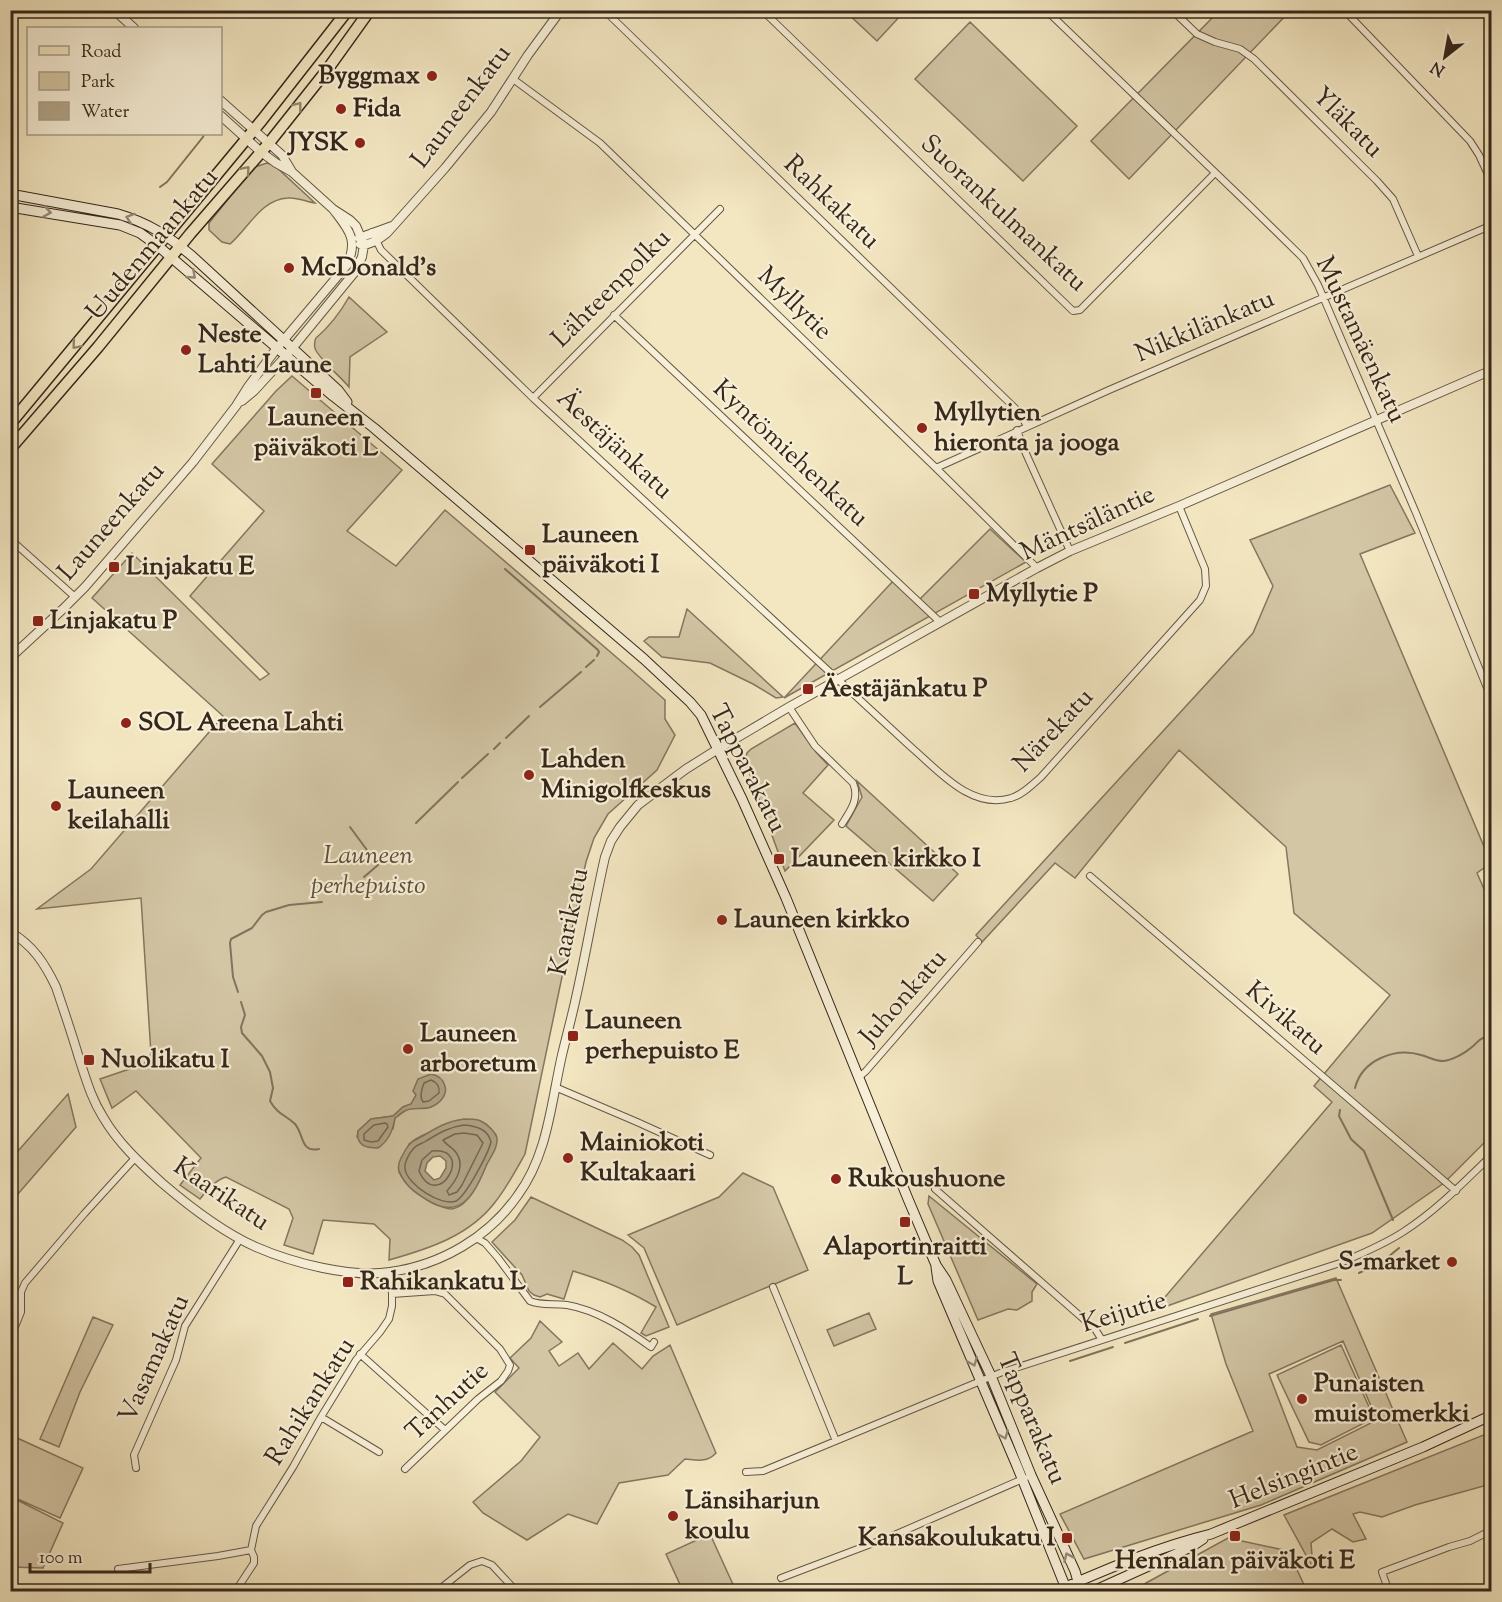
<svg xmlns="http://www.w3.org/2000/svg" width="1502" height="1602" font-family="'Sorts Mill Goudy',serif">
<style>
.green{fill:#d3c6a5;stroke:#847660;stroke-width:1.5;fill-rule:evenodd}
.water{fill:#b2a689;stroke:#80735d;stroke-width:1.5;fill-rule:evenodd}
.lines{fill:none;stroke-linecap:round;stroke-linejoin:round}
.shore{stroke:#746652;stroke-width:1.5}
.stream{stroke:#80735d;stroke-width:2}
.minor-casing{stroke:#645744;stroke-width:8}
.tertiary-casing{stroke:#645744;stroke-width:10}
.secondary-casing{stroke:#35271a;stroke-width:11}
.primary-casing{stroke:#35271a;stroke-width:13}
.minor{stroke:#f7efd7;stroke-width:6}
.tertiary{stroke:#f7efd7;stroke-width:8}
.secondary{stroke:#f7efd7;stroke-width:9}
.primary{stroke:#f3e7c2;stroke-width:10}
.oneway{stroke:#94876e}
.oneway2{stroke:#968b78}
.poi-dot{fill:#8f2418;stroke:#f7efd7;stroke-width:2}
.labels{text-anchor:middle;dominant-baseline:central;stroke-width:4.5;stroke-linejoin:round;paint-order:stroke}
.poi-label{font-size:26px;font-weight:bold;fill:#35271a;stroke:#f7efd7;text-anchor:start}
.street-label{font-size:26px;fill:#35271a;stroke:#f7efd7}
.park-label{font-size:26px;font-style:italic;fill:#5c4f3d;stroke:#f7efd7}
</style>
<rect width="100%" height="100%" fill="#f3e7c2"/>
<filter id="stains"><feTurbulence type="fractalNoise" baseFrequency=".00333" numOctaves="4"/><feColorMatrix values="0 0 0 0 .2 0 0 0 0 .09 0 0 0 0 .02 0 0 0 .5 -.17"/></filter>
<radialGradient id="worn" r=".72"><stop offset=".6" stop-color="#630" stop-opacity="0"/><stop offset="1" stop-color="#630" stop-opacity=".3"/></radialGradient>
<path class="green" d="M845,11H897L901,15L877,41Z
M1219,11H1290L1129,179L1091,141Z
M970,22L1077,126L1023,181L915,79Z
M267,163L274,165L315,203C306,202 298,197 288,198C261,199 248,229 230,244L222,242L209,230V223L248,174L255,167Z
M349,297L387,332L350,357L349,387C342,378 316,356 315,348C314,346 315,339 316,338C330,326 340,313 349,297Z
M292,376L402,470L347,531L396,566L445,510L629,668L665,700V719L675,735L657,770L608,814L594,838L586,862L525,1154C516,1170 507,1187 496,1201C470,1236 428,1249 389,1260L390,1239L374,1224L323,1220L313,1254L284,1245L293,1218L289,1209L226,1177C214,1181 207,1190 200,1199L180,1185L201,1158L136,1091L112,1108L100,1079L144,1064L151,1054L141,898L37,909L91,869L223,716L92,598L132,553L260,680L269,674L190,596L264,511L212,464L276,391ZM418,1080L431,1107L408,1109L395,1118L393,1129L357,1137L358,1131L371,1119L393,1116L403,1107L411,1104L416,1095L414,1091ZM486,1124L496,1135C490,1155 475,1207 451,1209C444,1209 438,1205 433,1202C417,1195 406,1187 399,1172L409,1144C429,1126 461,1127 486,1124Z
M1390,485L1415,533L1360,554L1491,863L1477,873L1491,905V1136L1444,1183L1372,1233L1153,1311L1332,1102L1314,1086L1390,995L1294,913L1286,847L1179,750L1075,878L1055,863L982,942L976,935L1253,633L1273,586L1250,540Z
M990,529L1026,562L784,698L894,580L918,601Z
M687,609L783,697L776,698L753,684L710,663L662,657L644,641L649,637H679Z
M795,723L816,752L828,765L803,793L834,820L785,871L745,761L747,753L751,749Z
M857,781L958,874L933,901L846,826L862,797Z
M68,1094L76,1127L11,1202V1159Z
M743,1173L773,1187L808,1270L677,1325L644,1248L628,1235L719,1197Z
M929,1196L1037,1284L1032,1292V1301L1017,1310L1008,1309L978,1320L928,1204Z
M531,1197L622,1240L632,1247L639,1255L669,1327L646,1336L641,1333L656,1307C630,1291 603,1280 573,1271L564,1299L547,1294L540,1297L534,1295L529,1291L522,1275L492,1242L515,1220Z
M1336,1278L1407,1442L1261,1505L1084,1559L1060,1514L1253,1431L1226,1364L1211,1314ZM1343,1341L1377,1420L1317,1450L1297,1447L1269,1374Z
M869,1313L876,1329L834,1346L827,1330Z
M93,1317L113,1325L80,1392L59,1447L40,1439Z
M540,1321L562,1342L549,1351L559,1366L578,1353L589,1369L613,1343L642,1369L653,1356L670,1345L716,1453C707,1463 697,1460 685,1459L668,1475L619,1483L597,1524L568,1514L527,1540L483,1513L473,1502L521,1461L540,1437L495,1392L519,1368L510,1358L531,1338Z
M1341,1345L1374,1418L1321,1445L1309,1442L1277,1375Z
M1491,1432V1484L1415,1505L1382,1517L1360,1512L1353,1514L1366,1539L1353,1542L1332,1529L1311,1543L1313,1568L1284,1515Z
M15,1437L83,1468L60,1518L11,1496V1448Z
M11,1497L63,1523L43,1568L11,1567Z
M710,1534L736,1591H683L666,1554Z
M1228,1538L1288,1551L1307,1591H1136L1146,1583Z"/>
<path class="water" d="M431,1074C437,1075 443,1079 445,1086C448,1095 439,1104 431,1107C424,1110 414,1107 407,1110C403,1111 399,1115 395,1118C393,1130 389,1141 378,1148C366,1148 356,1146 358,1131L371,1119L393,1116L403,1107L411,1104L416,1095L413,1091L418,1079Z
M464,1119C468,1119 474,1119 478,1120C485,1122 495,1131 497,1138C498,1148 491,1156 487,1164C475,1192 462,1222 427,1200C416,1193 407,1187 401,1175C397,1170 398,1164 401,1158C404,1153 406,1147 411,1143C414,1139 419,1139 423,1136C436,1128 447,1121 464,1119ZM440,1156L446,1161V1168L440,1178L434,1180L425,1171L427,1163L433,1157Z"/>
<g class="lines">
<path class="shore" d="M431,1080C437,1082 440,1087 439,1093L429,1101L423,1102C419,1097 422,1088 424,1083Z
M385,1123L387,1124L388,1127L378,1141L371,1142L364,1140V1134L374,1125Z
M464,1125C476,1126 488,1129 491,1142C488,1154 466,1196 456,1201C441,1207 407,1184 405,1169C404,1162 410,1152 414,1148C417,1144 422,1144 426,1141C439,1133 449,1127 464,1125Z
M464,1133L477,1135L483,1143L462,1185L457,1192L449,1195L447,1191C455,1182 465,1167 457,1154C454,1148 446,1145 443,1140L455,1134Z
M432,1151C476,1146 438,1214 419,1171L422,1160Z"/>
<path class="stream" d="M160,187L167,182L203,137L204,134
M505,569L598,650L599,652L597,656
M586,667L594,660
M540,707L581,672
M506,738L529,716
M494,749L500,743
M462,778L488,754
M416,823L458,782
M350,827L378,865
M364,877L378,865
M238,992L233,977L230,943L231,939L252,928L262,915L266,912L289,905L322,902
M241,1002L245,1015L241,1027L242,1033L262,1056L270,1072L273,1088L270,1101C278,1115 286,1115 295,1124C304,1134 300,1153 319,1149
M1355,1088C1362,1060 1395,1047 1421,1055C1429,1057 1435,1061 1443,1061C1453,1060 1465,1053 1472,1047C1476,1044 1478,1040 1483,1038C1485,1037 1489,1036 1492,1036
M1340,1110L1339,1116L1351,1139L1364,1151L1393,1220
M1388,1257L1399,1248
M1359,1273L1380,1263
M1210,1316L1334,1280H1341
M1125,1343L1198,1319
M1070,1361L1113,1347"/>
<defs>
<path id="minor" d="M604,10L1019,412L1027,426
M762,10L1073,311L1080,310L1215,173
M1046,10L1250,206L1303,258L1318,285L1416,513L1492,700
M1172,10L1197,34L1215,42L1240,49L1254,59L1377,181L1393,199L1418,256
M1344,10L1470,141L1479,155L1492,183
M1489,10L1492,13
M513,79L600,143L936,468L1037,568
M372,232L381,250L533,398L912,748C939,771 971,810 1011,798C1022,795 1032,785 1041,777L1200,600L1206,586L1205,569L1179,506
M614,315L940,622
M533,398L720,209
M1017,430L1023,447L1070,551
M936,468L1109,390L1492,225
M10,539L75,597
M789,707L815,746L853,783C860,799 850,811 842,824
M1090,876L1456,1191
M858,1078L866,1071L978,942
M555,1087L637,1122L710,1155
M935,1189L1095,1329L1102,1340
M476,1238L485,1243L498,1258L530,1301C541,1306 554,1303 567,1305C597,1310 626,1329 651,1347L654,1342
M773,1287L836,1441
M392,1294L435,1291L445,1294L500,1349L510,1365L508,1371L501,1381L478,1399L405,1469
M10,1339L21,1312V1292L25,1283L84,1214L135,1158
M360,1354L445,1430
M321,1417L379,1452
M136,1468L134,1455L176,1360L185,1326L240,1239
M746,1472L763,1471L1000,1373L1340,1263C1361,1254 1383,1245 1403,1232C1436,1211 1464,1182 1492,1155
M118,1569L218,1556L251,1550
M781,1578L892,1536L1025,1478
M235,1592L254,1563V1557L251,1550L256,1526L293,1467L321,1417L356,1360L380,1332L389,1319L392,1306V1294L390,1272
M436,1592L470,1565L482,1561L492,1565L517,1592
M1389,1592L1382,1572L1449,1547L1470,1541L1492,1530"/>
<path id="tertiary" d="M114,10L134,28
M220,100L282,155L291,170
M220,115L261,152L276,163L292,172L333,209L350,220L356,226L364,245L362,257L354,273L286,356L254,391L242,401
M359,238L392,226
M360,244C370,246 379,239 387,233L445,168L491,112L528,55L561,10
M10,658L63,609L85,587L193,462L236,406L248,387L277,348L347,265C359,239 348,229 333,209
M10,932C33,945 45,964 56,987C64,1011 72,1034 79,1058C86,1079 91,1098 103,1117C118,1143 140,1163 162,1183C190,1207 222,1232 256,1247C293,1263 350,1278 390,1272C441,1265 489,1237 518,1195C548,1154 551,1103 562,1055C566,1038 571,1020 575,1002C586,954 594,905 605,857L611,841L620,827L638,805L686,769L718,749L789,707L1037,568L1070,551L1179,506L1492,370"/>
<path id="secondary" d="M10,194L118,214C149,223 168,236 192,256L338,390L347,402
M10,207L120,225L140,233L158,246L333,396L374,428L644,659L690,702L701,715L742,799L786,898L908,1199L936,1265L946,1280L991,1376L1031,1475L1075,1571L1081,1592
M936,1267L938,1281L1017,1466L1067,1591
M1054,1592C1105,1570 1157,1547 1211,1534L1423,1447L1492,1415
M1091,1592L1191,1547L1203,1539"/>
<path id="primary" d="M10,424L262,120L348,10
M10,449L98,347L190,234L269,143L327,70L370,10"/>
</defs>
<use href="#minor" class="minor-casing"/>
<use href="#tertiary" class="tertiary-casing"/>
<use href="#secondary" class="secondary-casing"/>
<use href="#primary" class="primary-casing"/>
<use href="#minor" class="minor"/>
<use href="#tertiary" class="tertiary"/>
<use href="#secondary" class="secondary"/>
<use href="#primary" class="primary"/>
</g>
<defs><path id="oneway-chevron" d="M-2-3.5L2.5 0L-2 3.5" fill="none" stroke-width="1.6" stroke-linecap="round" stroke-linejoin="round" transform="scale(1.5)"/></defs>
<g class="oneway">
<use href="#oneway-chevron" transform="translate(298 106) rotate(-52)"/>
<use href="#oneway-chevron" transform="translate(246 170) rotate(-49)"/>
<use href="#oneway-chevron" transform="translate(76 345) rotate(130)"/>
</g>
<g class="oneway2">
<use href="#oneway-chevron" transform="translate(47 212) rotate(9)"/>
<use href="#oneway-chevron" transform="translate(130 218) rotate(-162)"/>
<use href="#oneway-chevron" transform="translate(192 275) rotate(41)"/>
<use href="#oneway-chevron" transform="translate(973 1362) rotate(68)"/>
<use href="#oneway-chevron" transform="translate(1004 1435) rotate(67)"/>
<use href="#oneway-chevron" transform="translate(1068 1557) rotate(-114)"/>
</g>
<g class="poi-dot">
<circle cx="432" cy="76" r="6"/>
<circle cx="341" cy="109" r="6"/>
<circle cx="360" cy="143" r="6"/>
<circle cx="289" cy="268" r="6"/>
<circle cx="186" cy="350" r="6"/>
<rect x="310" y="387" width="12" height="12" rx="3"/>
<circle cx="922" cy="428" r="6"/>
<rect x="524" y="544" width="12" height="12" rx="3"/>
<rect x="108" y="561" width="12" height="12" rx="3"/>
<rect x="968" y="588" width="12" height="12" rx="3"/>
<rect x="32" y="615" width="12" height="12" rx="3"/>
<rect x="802" y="683" width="12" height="12" rx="3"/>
<circle cx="126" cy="723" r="6"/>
<circle cx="529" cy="775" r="6"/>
<circle cx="56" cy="806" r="6"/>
<rect x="773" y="853" width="12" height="12" rx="3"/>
<circle cx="722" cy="920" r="6"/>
<rect x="567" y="1030" width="12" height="12" rx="3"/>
<circle cx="408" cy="1049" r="6"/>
<rect x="83" y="1054" width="12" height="12" rx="3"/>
<circle cx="568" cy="1158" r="6"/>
<circle cx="836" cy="1179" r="6"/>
<rect x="899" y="1216" width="12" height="12" rx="3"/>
<circle cx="1452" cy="1262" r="6"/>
<rect x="342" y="1276" width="12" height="12" rx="3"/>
<circle cx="1302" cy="1399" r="6"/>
<circle cx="673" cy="1516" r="6"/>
<rect x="1229" y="1530" width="12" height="12" rx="3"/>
<rect x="1061" y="1532" width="12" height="12" rx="3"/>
</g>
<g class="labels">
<g class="poi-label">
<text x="420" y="76" text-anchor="end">Byggmax</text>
<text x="353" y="109">Fida</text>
<text x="348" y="143" text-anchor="end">JYSK</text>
<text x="301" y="268">McDonald's</text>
<text x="198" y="335">Neste<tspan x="198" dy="30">Lahti Laune</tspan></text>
<text x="934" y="413">Myllytien<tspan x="934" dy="30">hieronta ja jooga</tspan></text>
<text x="316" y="418" text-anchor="middle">Launeen<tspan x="316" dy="30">päiväkoti L</tspan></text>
<text x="542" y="535">Launeen<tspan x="542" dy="30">päiväkoti I</tspan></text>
<text x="126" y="567">Linjakatu E</text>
<text x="986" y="594">Myllytie P</text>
<text x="50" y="621">Linjakatu P</text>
<text x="820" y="689">Äestäjänkatu P</text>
<text x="138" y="723">SOL Areena Lahti</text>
<text x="541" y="760">Lahden<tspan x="541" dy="30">Minigolfkeskus</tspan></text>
<text x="68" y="791">Launeen<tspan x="68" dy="30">keilahalli</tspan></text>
<text x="791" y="859">Launeen kirkko I</text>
<text x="734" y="920">Launeen kirkko</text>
<text x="585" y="1021">Launeen<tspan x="585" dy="30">perhepuisto E</tspan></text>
<text x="420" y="1034">Launeen<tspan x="420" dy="30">arboretum</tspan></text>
<text x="101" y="1060">Nuolikatu I</text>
<text x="580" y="1143">Mainiokoti<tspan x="580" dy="30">Kultakaari</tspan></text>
<text x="848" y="1179">Rukoushuone</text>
<text x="905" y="1247" text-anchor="middle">Alaportinraitti<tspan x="905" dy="30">L</tspan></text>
<text x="1440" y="1262" text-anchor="end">S-market</text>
<text x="360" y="1282">Rahikankatu L</text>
<text x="1314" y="1384">Punaisten<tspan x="1314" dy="30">muistomerkki</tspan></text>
<text x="685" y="1501">Länsiharjun<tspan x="685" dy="30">koulu</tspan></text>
<text x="1055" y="1538" text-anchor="end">Kansakoulukatu I</text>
<text x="1235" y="1561" text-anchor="middle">Hennalan päiväkoti E</text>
</g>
<g class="street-label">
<text transform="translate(462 107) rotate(-53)">Launeenkatu</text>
<text transform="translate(1347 123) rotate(45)">Yläkatu</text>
<text transform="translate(831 203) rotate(44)">Rahkakatu</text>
<text transform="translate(1003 214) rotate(43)">Suorankulmankatu</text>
<text transform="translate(153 245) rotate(-50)">Uudenmaankatu</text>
<text transform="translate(612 289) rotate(-45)">Lähteenpolku</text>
<text transform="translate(794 304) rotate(44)">Myllytie</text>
<text transform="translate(1205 327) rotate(-23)">Nikkilänkatu</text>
<text transform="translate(1360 340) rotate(65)">Mustamäenkatu</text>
<text transform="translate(614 445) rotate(43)">Äestäjänkatu</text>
<text transform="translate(790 454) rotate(43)">Kyntömiehenkatu</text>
<text transform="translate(112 522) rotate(-49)">Launeenkatu</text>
<text transform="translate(1088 524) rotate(-25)">Mäntsäläntie</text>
<text transform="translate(1054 731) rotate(-47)">Närekatu</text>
<text transform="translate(747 769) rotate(63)">Tapparakatu</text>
<text transform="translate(570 922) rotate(-78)">Kaarikatu</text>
<text transform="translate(904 998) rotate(-49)">Juhonkatu</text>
<text transform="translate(1285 1019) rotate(41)">Kivikatu</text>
<text transform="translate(221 1195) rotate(34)">Kaarikatu</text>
<text transform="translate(1124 1313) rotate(-17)">Keijutie</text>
<text transform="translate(155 1359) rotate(-66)">Vasamakatu</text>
<text transform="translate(311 1402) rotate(-58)">Rahikankatu</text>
<text transform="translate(448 1402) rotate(-43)">Tanhutie</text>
<text transform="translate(1031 1419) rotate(67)">Tapparakatu</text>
<text transform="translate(1294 1477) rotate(-22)">Helsingintie</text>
</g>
<g class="park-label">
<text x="368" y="856">Launeen<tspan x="368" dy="30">perhepuisto</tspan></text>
</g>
</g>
<rect width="1502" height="1602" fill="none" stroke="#f3e7c2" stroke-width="36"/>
<rect x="12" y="12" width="1478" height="1578" fill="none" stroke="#35271a" stroke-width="3"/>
<rect x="18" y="18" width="1466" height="1566" fill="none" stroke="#35271a" stroke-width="1.5"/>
<rect x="27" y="27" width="195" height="108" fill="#f7efd7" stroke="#a99f8b" stroke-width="1.5"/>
<rect x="39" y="46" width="30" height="9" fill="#f3e7c2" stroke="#a99f8b" stroke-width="1.5"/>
<text x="81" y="57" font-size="18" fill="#35271a">Road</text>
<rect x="39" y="72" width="30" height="18" fill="#d3c6a5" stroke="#a99f8b" stroke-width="1.5"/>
<text x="81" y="87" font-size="18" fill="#35271a">Park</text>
<rect x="39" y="102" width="30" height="18" fill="#b2a689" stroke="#a99f8b" stroke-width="1.5"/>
<text x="81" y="117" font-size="18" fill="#35271a">Water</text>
<g transform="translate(1445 57) rotate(211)" stroke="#f7efd7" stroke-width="4.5" paint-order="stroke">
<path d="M0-4.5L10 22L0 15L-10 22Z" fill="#35271a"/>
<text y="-9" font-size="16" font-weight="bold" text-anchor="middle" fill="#35271a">N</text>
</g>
<path d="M30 1563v9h120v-9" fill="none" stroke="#35271a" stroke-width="3"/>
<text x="39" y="1563" font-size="18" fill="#35271a" stroke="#f7efd7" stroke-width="4.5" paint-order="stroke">100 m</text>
<rect width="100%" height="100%" filter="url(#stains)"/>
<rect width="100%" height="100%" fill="url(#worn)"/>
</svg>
